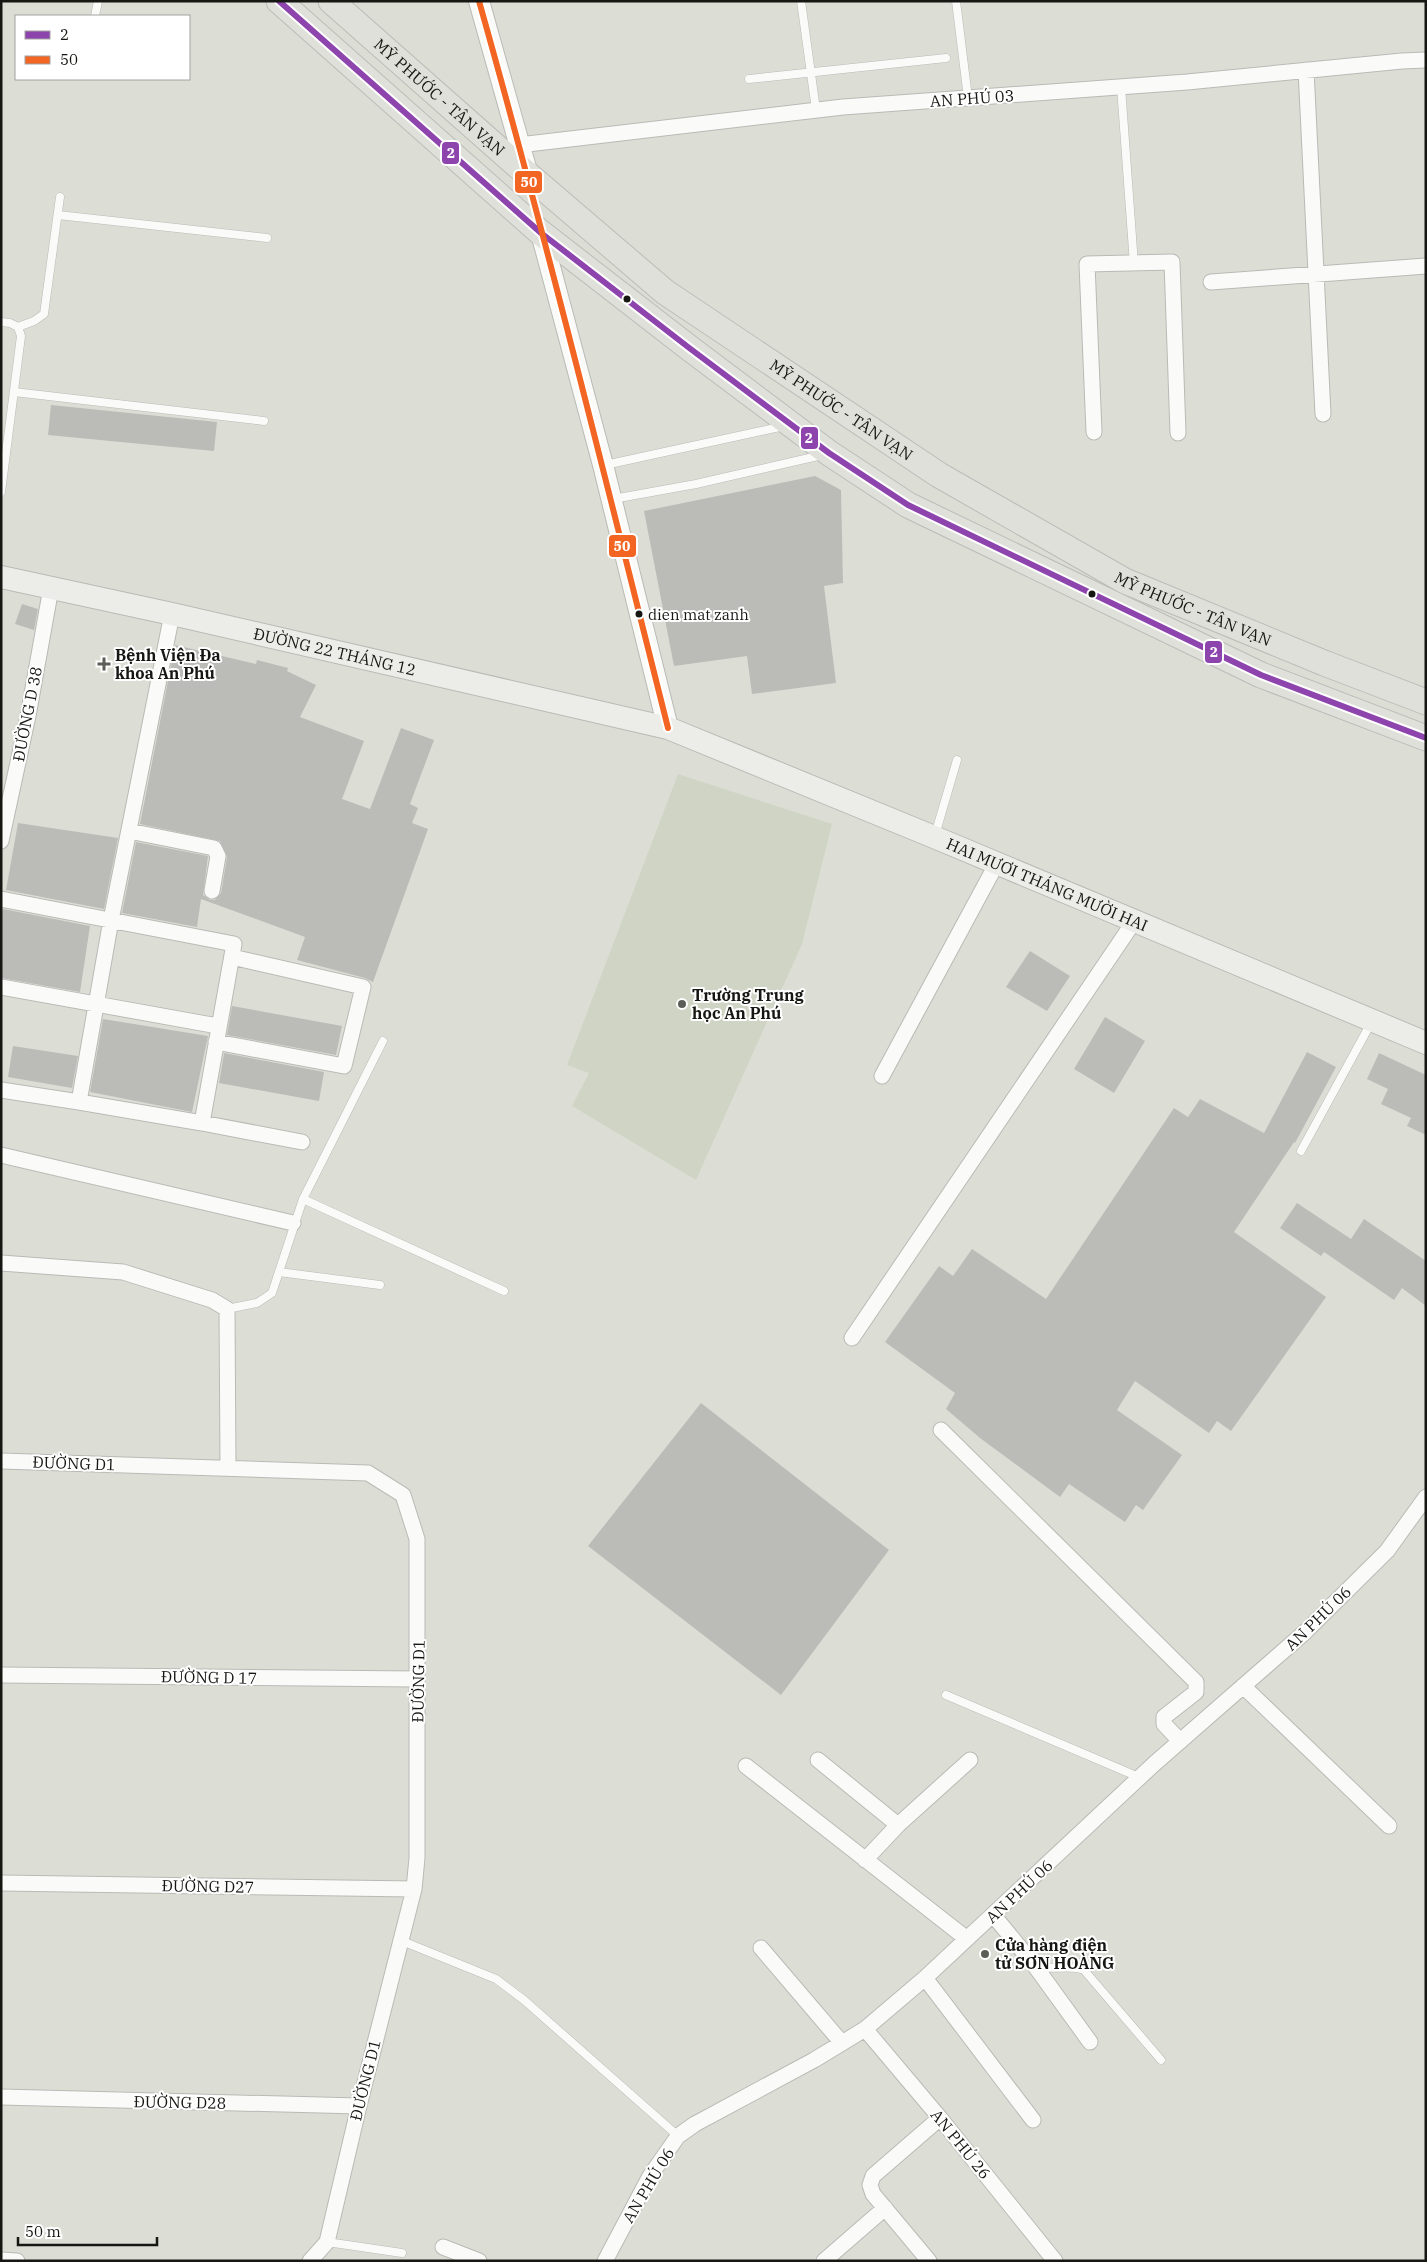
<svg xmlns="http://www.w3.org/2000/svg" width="1427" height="2262" font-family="'IBM Plex Serif',serif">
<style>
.built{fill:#d0d4c5}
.building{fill:#bbbcb7}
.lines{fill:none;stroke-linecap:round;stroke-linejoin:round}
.service-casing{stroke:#b9bab4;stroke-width:9}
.minor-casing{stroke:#b9bab4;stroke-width:17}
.tertiary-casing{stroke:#b9bab4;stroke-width:22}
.secondary-casing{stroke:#b9bab4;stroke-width:24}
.primary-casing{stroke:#bbbcb8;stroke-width:27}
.service{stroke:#fafaf9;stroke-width:8}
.minor{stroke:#fafaf9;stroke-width:15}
.tertiary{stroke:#fafaf9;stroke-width:20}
.secondary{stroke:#ecede9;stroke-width:22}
.primary{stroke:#dfe0d9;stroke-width:25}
.bus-1-casing{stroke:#fff;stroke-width:10}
.bus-2-casing{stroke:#fff;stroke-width:10}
.bus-1{stroke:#8e44ad;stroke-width:6}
.bus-2{stroke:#f26522;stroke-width:6}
.bus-dot{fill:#161712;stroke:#fff;stroke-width:2}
.poi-dot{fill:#5b5d57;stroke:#fff;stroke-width:2}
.labels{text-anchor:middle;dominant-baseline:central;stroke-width:4;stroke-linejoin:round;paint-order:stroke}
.bus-label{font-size:15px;fill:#161712;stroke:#fff;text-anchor:start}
.street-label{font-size:16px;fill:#161712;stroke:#fff}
.poi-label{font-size:16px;font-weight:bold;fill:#161712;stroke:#fff;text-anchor:start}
.line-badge{stroke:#fff;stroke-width:2}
.badge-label{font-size:14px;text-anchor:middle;font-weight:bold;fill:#fff}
</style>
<rect width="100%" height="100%" fill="#dcded6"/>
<path class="built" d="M678,774L832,824L802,944L696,1180L572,1106L589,1073L567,1065Z"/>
<path class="building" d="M51,405L217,422L214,451L48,435Z
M815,476L841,490L843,583L824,586L836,683L752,694L747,656L674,666L644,511Z
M22,604L38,609L34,630L15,624Z
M175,645L256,664L257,660L288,668L287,671L316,685L300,717L364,741L342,799L370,809L401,728L434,740L410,804L418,808L412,823L428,829L373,982L365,978L297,960L305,937L201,899L197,927L122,913L136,842L208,856L203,895L210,900H215L221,893L227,857L220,841L140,824Z
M18,823L118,838L104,909L6,890Z
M3,909L90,926L80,992L1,978V913Z
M1030,951L1070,976L1047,1011L1006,987Z
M232,1006L342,1026L336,1055L227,1035Z
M1105,1017L1145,1041L1114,1093L1074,1069Z
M103,1019L208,1036L192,1112L90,1092Z
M13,1046L78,1056L72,1088L8,1077Z
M1307,1052L1336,1067L1295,1143L1294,1142L1234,1232L1326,1297L1231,1431L1217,1421L1209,1433L1135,1381L1117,1410L1182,1455L1143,1510L1136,1505L1125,1522L1069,1484L1060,1497L980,1438L946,1409L955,1393L885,1342L939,1266L953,1276L972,1249L1046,1299L1174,1108L1188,1117L1200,1099L1264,1133Z
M224,1053L324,1072L319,1101L219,1083Z
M1379,1053L1426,1075V1135L1407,1126L1411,1118L1381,1104L1388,1089L1367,1079Z
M1297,1203L1351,1239L1364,1219L1426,1261V1306L1402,1288L1394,1300L1324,1252L1321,1256L1280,1228Z
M701,1403L889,1550L781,1695L588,1546Z"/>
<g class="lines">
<defs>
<path id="service" d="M801,1L816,110
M956,1L968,98
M95,16L98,1
M749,79L946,58
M1121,87L1134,264
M58,215L267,238
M1,322L10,323L18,327L21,336L1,492
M18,327L34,321L44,314L60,197
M14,392L264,421
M605,465L784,426
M613,499L696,484L822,455
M935,835L957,760
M1301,1151L1371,1023
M303,1199L504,1291
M279,1272L380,1285
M227,1309L257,1303L272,1293L303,1199L383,1041
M946,1695L1141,1778
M402,1941L496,1979L524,2000L678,2136
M1037,1966C1052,1971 1070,1964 1084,1970L1161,2060
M327,2242L402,2253"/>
<path id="minor" d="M1306,70L1323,414
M519,145L843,107L1187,82L1402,61L1426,60
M1211,282L1426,266
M1094,432L1087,264L1172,262L1178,433
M129,831L214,848L218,856L212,891
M1,841L28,716L51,588
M1,899L234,944L202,1123L79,1102
M1,987L218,1026
M216,1042L344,1066L363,987L232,957
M882,1076L997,863
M1,1090L79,1102L111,920L172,614
M202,1123L302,1142
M1,1155L293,1223
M1,1263L123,1272L212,1300L227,1309L228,1468
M852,1338L1135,920
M941,1430L1196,1682V1692L1164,1717V1724L1180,1741
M1,1461L368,1473L403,1495L417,1539V1858L414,1889L359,2106L327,2242L310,2261
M1,1675L417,1679
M1243,1686L1389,1826
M818,1760L898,1825
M746,1766L967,1939
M865,1860L898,1825L970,1760
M1,1883L414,1889
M994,1916L1035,1966L1090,2042
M761,1948L842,2043
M925,1978L1033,2120
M865,2029L940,2118L1055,2261
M1,2097L359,2106
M443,2247L479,2261
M1,2260L17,2261
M605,2261L650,2176L678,2136L695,2124L814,2060L865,2029L925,1978L1154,1764L1305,1632L1387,1551L1426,1497
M824,2261L885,2208
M929,2261L873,2194L870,2185L873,2176L940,2118"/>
<path id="tertiary" d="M479,1L528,175
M541,233L603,465L668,728"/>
<g id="secondary">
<path id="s1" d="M1,577L172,614L668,728L934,837L1426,1043"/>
</g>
<g id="primary">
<path d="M279,1L541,233L688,347L829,453L908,505L1261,675L1426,738"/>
<path id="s2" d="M331,1L511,160L665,292L939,475L1125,581L1324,663L1426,702"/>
</g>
</defs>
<use href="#service" class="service-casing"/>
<use href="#minor" class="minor-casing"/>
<use href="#tertiary" class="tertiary-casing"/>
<use href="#secondary" class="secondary-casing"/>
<use href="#primary" class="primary-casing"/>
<use href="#service" class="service"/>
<use href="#minor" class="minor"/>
<use href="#tertiary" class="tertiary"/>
<use href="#secondary" class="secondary"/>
<use href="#primary" class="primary"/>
<defs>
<path id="bus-1" d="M279,1L541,233L688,347L829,453L908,505L1261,675L1426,738"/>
<path id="bus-2" d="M479,1C547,242 607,485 668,728"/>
</defs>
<use href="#bus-1" class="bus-1-casing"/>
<use href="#bus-2" class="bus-2-casing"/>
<use href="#bus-1" class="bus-1"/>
<use href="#bus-2" class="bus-2"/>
</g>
<g class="bus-dot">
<circle cx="627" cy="299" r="4.5"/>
<circle cx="1092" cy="594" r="4.5"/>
<circle cx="639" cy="614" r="4.5"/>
</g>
<g class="poi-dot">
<path d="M101.5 656.5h5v5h5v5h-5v5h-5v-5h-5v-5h5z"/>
<circle cx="682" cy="1004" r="5"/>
<circle cx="985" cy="1954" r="5"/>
</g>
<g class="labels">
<g class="bus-label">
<text x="648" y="614">dien mat zanh</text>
</g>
<g class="street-label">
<text stroke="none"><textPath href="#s2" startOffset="145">MỸ PHƯỚC - TÂN VẠN</textPath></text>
<text transform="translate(972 98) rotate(-4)">AN PHÚ 03</text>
<text stroke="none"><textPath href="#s2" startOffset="655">MỸ PHƯỚC - TÂN VẠN</textPath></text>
<text stroke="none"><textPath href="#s2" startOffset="1060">MỸ PHƯỚC - TÂN VẠN</textPath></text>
<text stroke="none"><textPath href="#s1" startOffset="342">ĐƯỜNG 22 THÁNG 12</textPath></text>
<text transform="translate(27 714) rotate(-79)">ĐƯỜNG D 38</text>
<text stroke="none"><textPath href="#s1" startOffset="1094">HAI MƯƠI THÁNG MƯỜI HAI</textPath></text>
<text transform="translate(74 1463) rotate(2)">ĐƯỜNG D1</text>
<text transform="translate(1318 1618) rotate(-44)">AN PHÚ 06</text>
<text transform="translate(209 1677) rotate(1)">ĐƯỜNG D 17</text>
<text transform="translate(418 1681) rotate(-89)">ĐƯỜNG D1</text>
<text transform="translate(208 1886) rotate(1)">ĐƯỜNG D27</text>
<text transform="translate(1019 1891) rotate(-43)">AN PHÚ 06</text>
<text transform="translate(365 2080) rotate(-76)">ĐƯỜNG D1</text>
<text transform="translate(180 2102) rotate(1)">ĐƯỜNG D28</text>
<text transform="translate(961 2144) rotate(51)">AN PHÚ 26</text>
<text transform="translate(648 2185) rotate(-59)">AN PHÚ 06</text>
</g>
<g class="poi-label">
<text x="115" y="655">Bệnh Viện Đa<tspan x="115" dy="18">khoa An Phú</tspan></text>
<text x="692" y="995">Trường Trung<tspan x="692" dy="18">học An Phú</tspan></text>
<text x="995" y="1945">Cửa hàng điện<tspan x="995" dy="18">tử SƠN HOÀNG</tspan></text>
</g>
</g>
<g class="line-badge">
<rect x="441" y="141" width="19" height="24" rx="5" fill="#8e44ad"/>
<rect x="514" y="170" width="29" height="24" rx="5" fill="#f26522"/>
<rect x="800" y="426" width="19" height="24" rx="5" fill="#8e44ad"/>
<rect x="608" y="534" width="29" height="24" rx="5" fill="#f26522"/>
<rect x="1204" y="640" width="19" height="24" rx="5" fill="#8e44ad"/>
</g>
<g class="badge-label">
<text x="451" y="158">2</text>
<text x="529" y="187">50</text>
<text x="809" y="443">2</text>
<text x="622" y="551">50</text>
<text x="1214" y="657">2</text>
</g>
<rect width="1427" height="2262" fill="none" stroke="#161712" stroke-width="5"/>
<rect x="15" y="15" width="175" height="65" fill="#ffffff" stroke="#a2a2a0"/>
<rect x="25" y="31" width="25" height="8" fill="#8e44ad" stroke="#a2a2a0"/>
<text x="60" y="40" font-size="15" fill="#161712">2</text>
<rect x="25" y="56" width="25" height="8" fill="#f26522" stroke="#a2a2a0"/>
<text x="60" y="65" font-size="15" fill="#161712">50</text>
<path d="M18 2237v8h139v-8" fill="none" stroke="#161712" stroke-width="2.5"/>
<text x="25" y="2237" font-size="15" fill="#161712" stroke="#ffffff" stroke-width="4" paint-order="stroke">50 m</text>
</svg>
